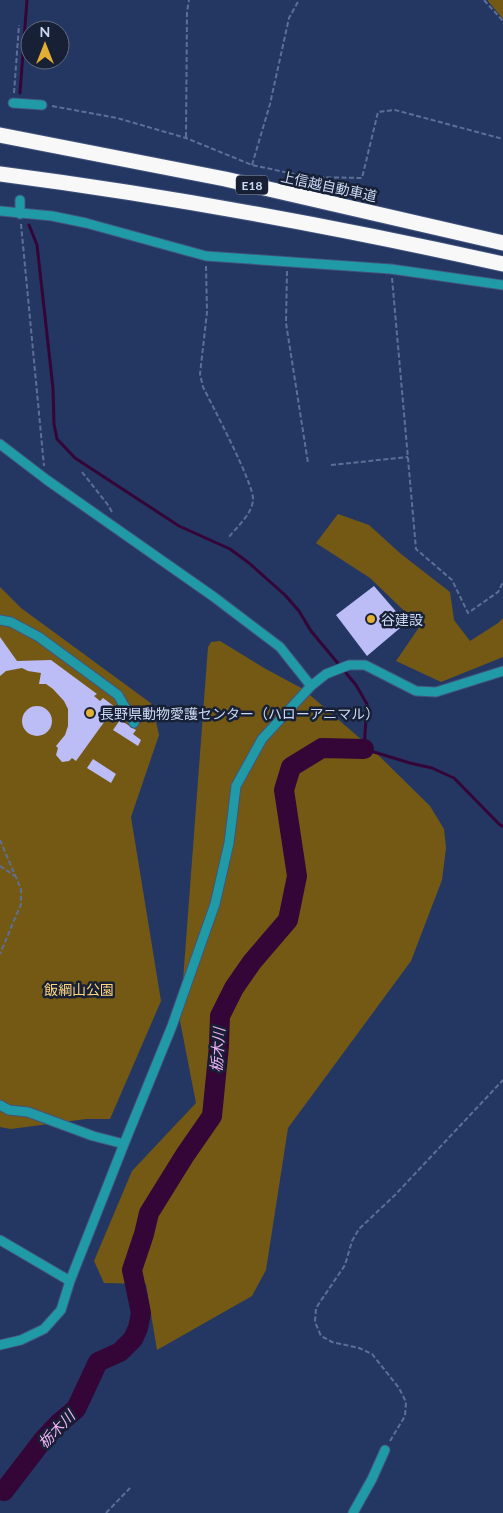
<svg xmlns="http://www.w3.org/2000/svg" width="503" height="1513" font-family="Lato,'Noto Sans JP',sans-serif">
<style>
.green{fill:#745915}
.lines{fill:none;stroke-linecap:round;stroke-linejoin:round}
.stream{stroke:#340637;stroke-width:3}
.river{stroke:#340637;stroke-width:20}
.building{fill:#bcbcf6}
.minor-casing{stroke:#42547d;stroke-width:11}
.highway-casing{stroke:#42547d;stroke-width:17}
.path{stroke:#5e6f95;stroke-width:2;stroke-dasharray:5 2.5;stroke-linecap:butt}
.minor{stroke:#209aa6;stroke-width:9}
.highway{stroke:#f8f8f8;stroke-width:15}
.poi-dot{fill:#e2af34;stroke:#172034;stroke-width:2}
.labels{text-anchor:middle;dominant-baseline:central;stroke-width:5;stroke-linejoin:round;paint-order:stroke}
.shield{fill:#172034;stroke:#96a2bb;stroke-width:1}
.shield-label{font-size:12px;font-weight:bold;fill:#ccd9f5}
.street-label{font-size:14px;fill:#ccd9f5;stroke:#172034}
.poi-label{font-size:14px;fill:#ccd9f5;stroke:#172034;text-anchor:start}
.park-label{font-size:14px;fill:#ffd57e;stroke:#172034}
.water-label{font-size:15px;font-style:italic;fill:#f4b3f8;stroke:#172034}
</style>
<rect width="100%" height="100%" fill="#243763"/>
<path class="green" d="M488,0H503V19L488,1Z
M338,514L369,525L401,554L450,592L454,620L470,641L498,623L503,618V657L441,682L396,661L420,626L370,578L316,543Z
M0,587L21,608L152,704L159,735L131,817L161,1001L110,1119H86L11,1129L0,1127Z
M220,641L264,668L303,689L370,747L430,806L444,829L446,848L442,880L411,961L288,1128L266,1270L252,1296L157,1350L146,1284L104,1283L94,1261L132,1171L196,1103L180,1021L208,647L211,642Z"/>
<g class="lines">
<path class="stream" d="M20,93L27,0
M29,225L37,245L53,388L54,424L57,439L75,458L179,526L230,549L249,563L285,595L299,611L311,631L356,685L367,704L364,749L410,763L432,768L454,778L500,825L503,826"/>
<path class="river" d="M0,1490L4,1491L43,1440L58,1424L76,1409L98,1362L120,1352L133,1339L138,1328L141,1313L132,1270L144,1234L149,1213L185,1155L212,1116L219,1046L220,1016L234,988L252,962L288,920L297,876L284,790L291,767L322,748L364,749"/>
</g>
<path class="building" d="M374,586L406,623L367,656L336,615Z
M0,637L17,661L51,660L97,694L94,696L100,701L103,698L115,707L76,761L72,758L69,761L62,762L56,755L58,748L56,746L65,735L68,726V709L64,701L53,689L46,684H39L41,673L28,671L22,668L6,671L0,676Z
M22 721a15 15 0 1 1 30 0a15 15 0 1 1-30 0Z
M120,720L136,730L133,734L141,740L138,746L113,730Z
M93,759L116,774L111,783L87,768Z"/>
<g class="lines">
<defs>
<path id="minor" d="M13,103L42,105
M20,200V214
M0,211L52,216L86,223L206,256L391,269L503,285
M0,444L47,480L214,597L280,647L311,686
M0,620L11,622L39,637L118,695L134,723
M0,1105L9,1110L28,1112L93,1136L124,1144
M0,1240L70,1281
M0,1345L21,1340L44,1329L61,1310L70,1281L124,1144L172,1026L215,904L229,843L236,786L262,739L311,686L326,674L349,665H365L416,691L436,692L503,671
M353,1513L372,1479L385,1450"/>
<path id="highway" d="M0,135L225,179L503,243
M0,174C169,196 337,227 503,264"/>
</defs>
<use href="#minor" class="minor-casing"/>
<use href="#highway" class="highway-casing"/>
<path class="path" d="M484,0L503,21
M14,93L19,25
M52,106L117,118L186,138L252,165L308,177L362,178L378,112L395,110L503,139
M186,137L187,12L189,0
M252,165L270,104L289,18L299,0
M21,224L44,466
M206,266L207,312L200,374L203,387C212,405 255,486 253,500C252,514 237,527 228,538
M287,271L286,323L308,463
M392,278L416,549L452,580L468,613L498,592L503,582
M331,465L408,457
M82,472L108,505L112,512
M0,840L21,889V904L0,954
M0,866L15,876
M390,1441L405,1416L406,1402L399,1388L372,1354L359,1348L332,1342L321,1336L315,1322L316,1308L345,1265L352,1241L359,1229L395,1195L503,1080
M106,1513L130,1488"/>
<use href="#minor" class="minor"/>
<use href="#highway" class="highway"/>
</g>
<g class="poi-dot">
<circle cx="371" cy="619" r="5"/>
<circle cx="90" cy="713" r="5"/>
</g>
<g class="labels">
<rect class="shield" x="236" y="175.5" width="32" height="19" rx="4"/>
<g class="shield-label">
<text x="252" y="185">E18</text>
</g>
<g class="street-label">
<text transform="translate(329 186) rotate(12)">上信越自動車道</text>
</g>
<g class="poi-label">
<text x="381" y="619">谷建設</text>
<text x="100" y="713">長野県動物愛護センター（ハローアニマル）</text>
</g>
<g class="park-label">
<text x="79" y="989">飯綱山公園</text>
</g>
<g class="water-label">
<text transform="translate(217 1050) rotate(-86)">栃木川</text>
<text transform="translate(56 1429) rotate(-46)">栃木川</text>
</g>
</g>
<g transform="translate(45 45)"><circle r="24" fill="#172034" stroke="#5f6a81"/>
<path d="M0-4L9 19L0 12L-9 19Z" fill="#e2af34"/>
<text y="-8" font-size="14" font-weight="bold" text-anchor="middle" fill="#ccd9f5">N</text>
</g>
</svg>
